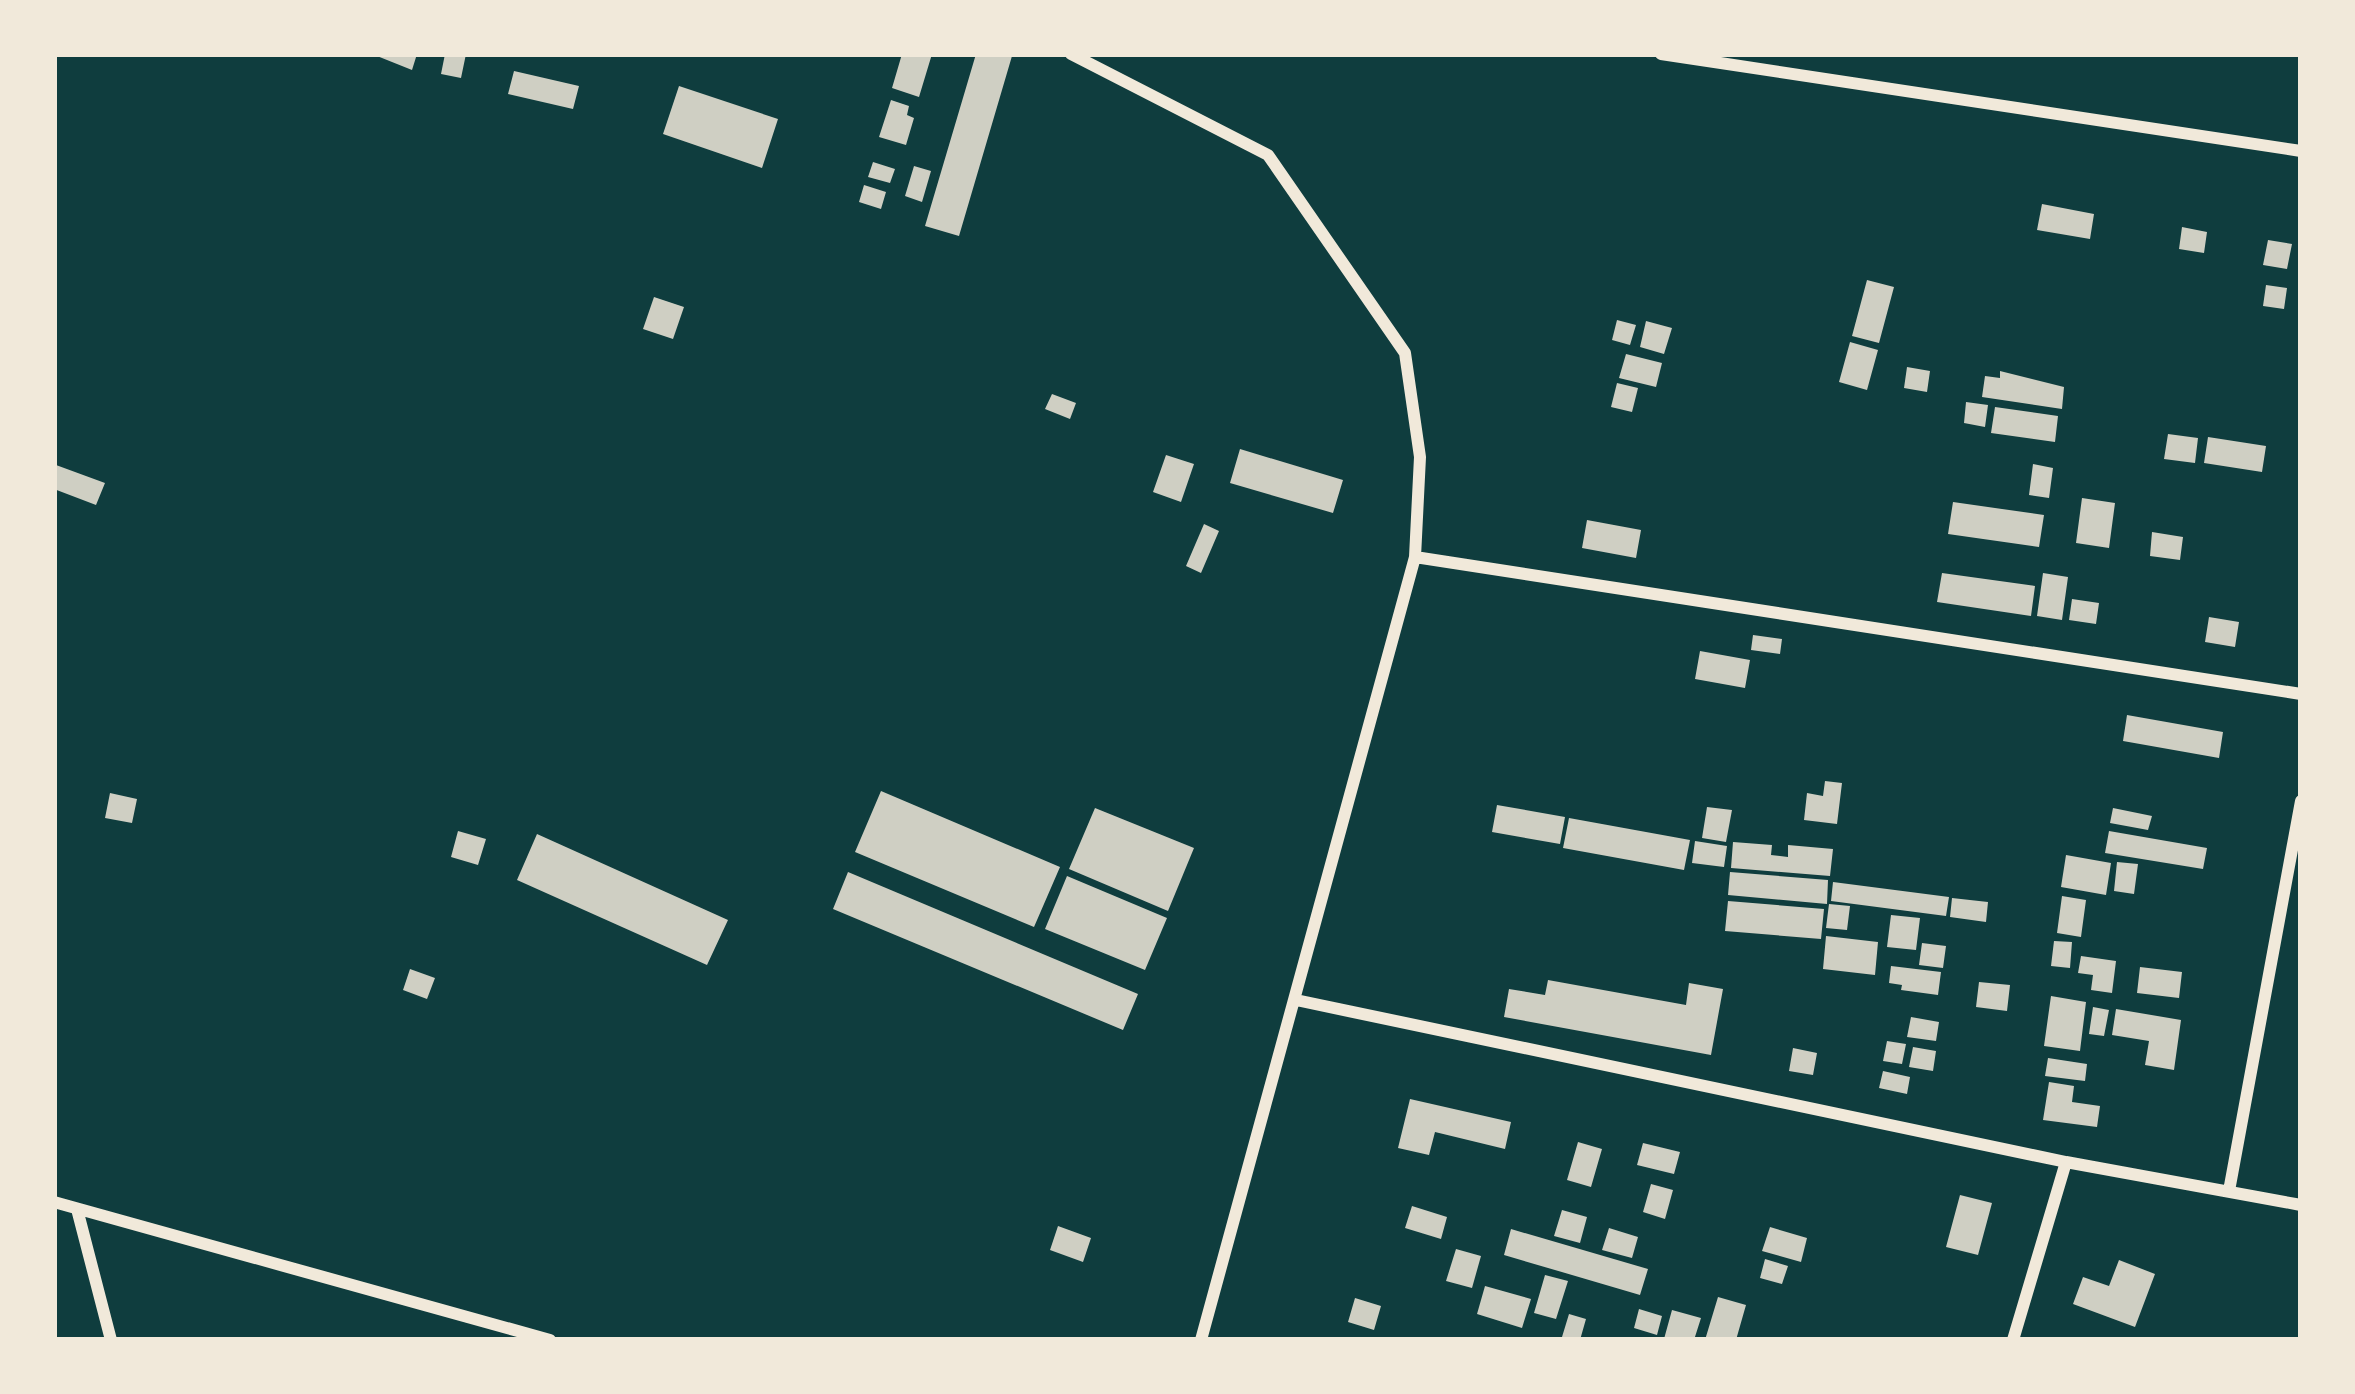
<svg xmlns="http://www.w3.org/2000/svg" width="2355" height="1394" font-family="'Exo 2',sans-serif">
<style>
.building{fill:#cfcfc3}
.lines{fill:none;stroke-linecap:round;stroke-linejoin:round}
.minor{stroke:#f1e9da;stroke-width:12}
</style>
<rect width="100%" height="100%" fill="#0f3d3e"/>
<path class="building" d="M372,54H417L412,70Z
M445,54H466L461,78L441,74Z
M902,54H932L919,97L892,88Z
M976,54L1012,56L959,236L925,226Z
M514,71L579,86L573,109L508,94Z
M679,86L778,119L762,168L663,134Z
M891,100L909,106L907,115L914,118L906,145L879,137Z
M873,162L895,169L890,183L868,177Z
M914,166L931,171L922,202L905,196Z
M864,185L886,192L881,209L859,202Z
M2042,204L2094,214L2090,239L2037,230Z
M2182,227L2207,232L2204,253L2179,249Z
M2268,240L2292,244L2287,269L2263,265Z
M1867,280L1894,287L1879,343L1852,336Z
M2266,285L2287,288L2284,309L2263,306Z
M654,297L684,307L673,339L643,329Z
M1617,320L1636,325L1630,345L1612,340Z
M1646,321L1672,328L1664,354L1640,347Z
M1850,342L1878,350L1867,390L1839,382Z
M1626,354L1662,363L1656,387L1619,378Z
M1907,367L1930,371L1927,392L1904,388Z
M2000,371L2064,387L2062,409L1982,397L1985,376L2000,378Z
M1617,383L1638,388L1632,412L1611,407Z
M1052,394L1076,403L1070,419L1045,409Z
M1966,402L1988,405L1985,427L1964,423Z
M1995,407L2058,416L2055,442L1991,433Z
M2168,434L2198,438L2195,463L2164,459Z
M2208,437L2266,446L2262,472L2204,463Z
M1240,449L1343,480L1333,513L1230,483Z
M1166,455L1194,464L1181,502L1153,492Z
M2033,464L2053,468L2049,498L2029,495Z
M56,465L105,483L96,505L54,489Z
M2082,498L2115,503L2109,548L2076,543Z
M1953,502L2044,515L2039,547L1948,534Z
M1587,520L1641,530L1636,558L1582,548Z
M1204,524L1219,531L1201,573L1186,566Z
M2152,532L2183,537L2180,560L2150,556Z
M1942,573L2035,586L2031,616L1937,602Z
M2043,573L2068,577L2062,620L2037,616Z
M2072,599L2099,603L2096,624L2069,620Z
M2209,617L2239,622L2235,647L2205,642Z
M1753,635L1782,639L1780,654L1751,650Z
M1700,651L1750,660L1745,688L1695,679Z
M2127,715L2223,732L2219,758L2123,741Z
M1825,781L1842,783L1837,824L1804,820L1807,793L1823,796Z
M881,791L1060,867L1034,927L855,852Z
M110,793L137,799L132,823L105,818Z
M1497,805L1565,817L1560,844L1492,832Z
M1707,807L1732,810L1726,842L1702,838Z
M1095,808L1194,848L1168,911L1069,869Z
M2113,808L2152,816L2148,830L2110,823Z
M1569,818L1690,840L1684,870L1563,848Z
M458,831L486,839L478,865L451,857Z
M2109,831L2207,848L2203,869L2105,853Z
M537,834L728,920L707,965L517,880Z
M1695,841L1727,846L1724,867L1692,863Z
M1733,842L1772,845L1771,855L1788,857V845L1833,849L1830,876L1731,868Z
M2066,855L2111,863L2106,895L2061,887Z
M2117,862L2138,864L2134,894L2114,891Z
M848,872L1138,994L1123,1030L833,909Z
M1730,872L1828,880L1827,904L1728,895Z
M1067,876L1167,918L1145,970L1045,929Z
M1833,882L1949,897L1946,916L1831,901Z
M2062,896L2086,900L2081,937L2057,933Z
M1952,898L1988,902L1986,922L1950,917Z
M1728,901L1824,909L1821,939L1725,931Z
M1829,904L1850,906L1847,930L1826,928Z
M1891,915L1920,918L1916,950L1887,947Z
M1826,936L1878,942L1875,975L1823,969Z
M2054,941L2072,942L2070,968L2051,966Z
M1922,943L1946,946L1943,968L1919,965Z
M2081,956L2116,961L2112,993L2091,990L2093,975L2078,973Z
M1891,966L1941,972L1938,995L1901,990L1902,985L1889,983Z
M2140,967L2182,972L2179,998L2137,993Z
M410,969L435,978L427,999L403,990Z
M1548,980L1686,1005L1689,983L1723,989L1711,1055L1504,1017L1509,989L1545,995Z
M1979,982L2010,985L2007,1011L1976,1007Z
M2051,996L2086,1002L2080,1051L2044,1046Z
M2093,1007L2109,1010L2104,1036L2089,1034Z
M2116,1009L2181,1020L2174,1070L2145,1065L2149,1041L2112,1035Z
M1911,1017L1939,1022L1936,1041L1907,1037Z
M1887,1041L1906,1044L1902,1064L1883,1061Z
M1913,1047L1936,1051L1933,1071L1909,1067Z
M1793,1048L1817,1053L1813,1075L1789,1071Z
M2048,1058L2087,1064L2085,1081L2045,1076Z
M1883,1071L1910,1077L1907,1094L1879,1088Z
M2049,1082L2074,1086L2072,1102L2100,1106L2097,1127L2043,1120Z
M1410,1099L1511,1122L1505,1149L1435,1132L1429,1155L1398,1148Z
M1578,1142L1602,1149L1591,1187L1567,1180Z
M1643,1143L1680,1152L1674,1174L1637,1165Z
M1651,1184L1673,1190L1665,1219L1643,1212Z
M1960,1195L1992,1203L1978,1255L1946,1247Z
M1412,1206L1447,1217L1441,1239L1405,1228Z
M1562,1210L1587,1217L1580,1243L1554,1236Z
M1058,1226L1091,1238L1083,1262L1050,1250Z
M1770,1227L1807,1238L1801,1262L1762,1251Z
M1609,1228L1638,1237L1632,1258L1602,1250Z
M1511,1229L1648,1269L1640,1295L1504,1255Z
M1456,1249L1481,1256L1472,1288L1446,1281Z
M1765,1259L1788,1266L1782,1284L1760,1278Z
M2119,1260L2155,1274L2135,1327L2073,1304L2083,1277L2109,1286Z
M1545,1275L1568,1281L1556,1319L1534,1313Z
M1485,1286L1531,1299L1522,1328L1477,1314Z
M1718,1297L1746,1305L1736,1340H1705Z
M1355,1298L1381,1306L1374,1330L1348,1322Z
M1639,1309L1662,1316L1657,1335L1634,1328Z
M1672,1310L1701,1318L1694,1340L1664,1339Z
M1569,1314L1586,1319L1580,1340L1562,1337Z"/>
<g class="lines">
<path class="minor" d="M1071,54L1268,155L1405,353L1420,457L1415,557L1201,1340
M1661,54L2301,151
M1415,557L2301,694
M1296,1000L2066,1162L2301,1205
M2229,1191L2301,801
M54,1202L550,1340
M77,1209L111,1340
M2013,1340L2066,1162"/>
</g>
<rect width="2355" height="1394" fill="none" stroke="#f1e9da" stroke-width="114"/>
</svg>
